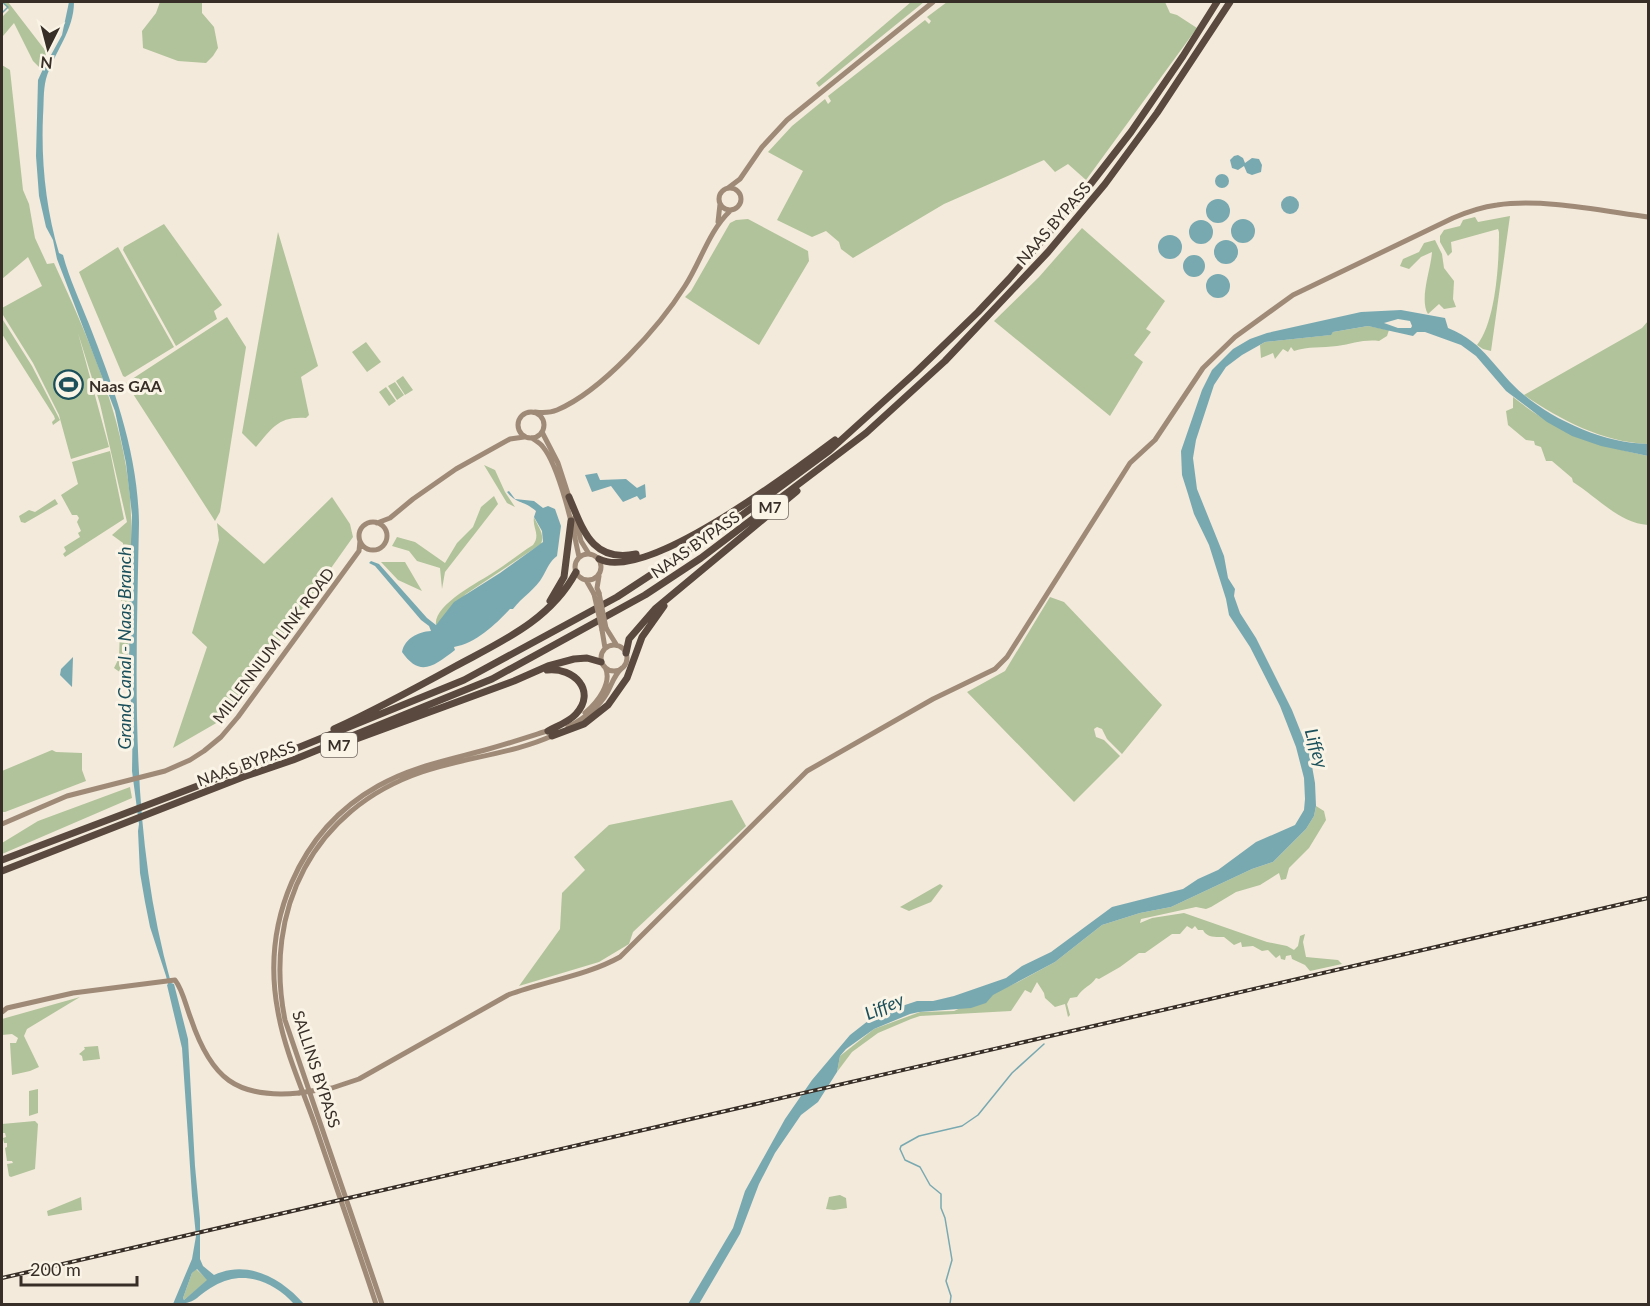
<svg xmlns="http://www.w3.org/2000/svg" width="1650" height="1306" font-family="Lato,sans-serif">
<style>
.green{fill:#b1c39a}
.water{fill:#78a9b1;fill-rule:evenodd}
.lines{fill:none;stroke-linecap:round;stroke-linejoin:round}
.stream{stroke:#78a9b1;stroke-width:1.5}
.secondary{stroke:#9f8a77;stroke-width:5}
.highway{stroke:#59493e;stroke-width:7}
.rail-casing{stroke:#372e27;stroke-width:4}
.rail{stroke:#faf4e7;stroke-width:1.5;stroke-dasharray:4.5;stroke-linecap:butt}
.secondary-bridge{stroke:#9f8a77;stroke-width:5}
.labels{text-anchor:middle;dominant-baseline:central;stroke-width:6;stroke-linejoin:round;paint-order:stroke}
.shield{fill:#faf4e7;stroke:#726961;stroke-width:1.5}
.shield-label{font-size:15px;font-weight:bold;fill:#372e27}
.street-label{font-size:16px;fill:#372e27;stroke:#faf4e7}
.poi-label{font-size:16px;font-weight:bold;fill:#372e27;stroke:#faf4e7;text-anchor:start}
.water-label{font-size:18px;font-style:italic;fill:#1b505b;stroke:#faf4e7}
</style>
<rect width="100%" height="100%" fill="#f3eadb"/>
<path class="green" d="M2,2H8L48,54L41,69L33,61L14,23L3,36L2,34V17L9,10Z
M160,2H202V13L214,27L218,48L213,56L206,63L178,61L143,48L142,31L156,13Z
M911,2H924L819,87L816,83Z
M947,2H1165L1170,13L1177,15L1197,28L1086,180L1068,164L1055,172L1044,160L944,204L853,258L841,249L839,242L826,231L812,237L777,220L803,171L768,152L792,126L825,99L828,104L831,101L828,96L925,20L929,24L931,21L927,17Z
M2,65L10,70L23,190L29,204L35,238L47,264L54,263C88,337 123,415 130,497C134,552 130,607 128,662L121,673L114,668L119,658L123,543L112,535L127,522L100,404L78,333L109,447L71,459L59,415L33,363L3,315L2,316V308L42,286L28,257L2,279Z
M1510,216L1491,351L1483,349L1477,345C1496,321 1499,263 1499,232L1498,229L1451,242L1452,252L1448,256L1440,242V236L1444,230L1460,226L1463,220L1475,217L1478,222Z
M748,219L808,251L809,261L759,345L685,297L691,291L730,223L736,220Z
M164,224L222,305L214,311L217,319L176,346L123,250L124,247Z
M1082,228L1165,301L1146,329L1151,332L1134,355L1143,362L1110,416L994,321L1039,277Z
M278,232L318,366L301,377L309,415L306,418C279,416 272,428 256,447L242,433Z
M1435,240L1442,254L1444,268L1454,281L1453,299L1456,307L1444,309L1439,304L1428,314C1419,299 1431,269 1432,252L1421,257L1409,269L1400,266L1403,259L1419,252L1424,243Z
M118,247L174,347L125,377L123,376L79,272Z
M227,317L246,347L220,512L215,521L126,383Z
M3,320L32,366L60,420L53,425L52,422L55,419L54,416L2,334Z
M1648,321V444C1602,442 1561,420 1524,395L1642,328Z
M1368,326L1389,330L1387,336L1379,341C1364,339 1352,344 1337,346C1322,348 1308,346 1294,351L1291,347L1288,352L1283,349L1275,359L1273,353L1261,358L1260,345L1265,342L1330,335L1333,332Z
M366,342L381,362L367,372L352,352Z
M403,376L413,390L405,395L396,381Z
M395,382L404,395L397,400L388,386Z
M386,387L396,401L389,406L379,392Z
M1513,397C1557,432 1594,444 1648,456V525C1619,523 1597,497 1573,482L1572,478L1552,461H1546L1541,447L1535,445L1534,441L1526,440L1508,425L1506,411L1513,408Z
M110,451L124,519L65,557L63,554L66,551L64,547L80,537L78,533L81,531L77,522L79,518L77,515H72L61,495L78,484L72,462Z
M484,465L495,470L505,492L515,507L507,503Z
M494,496L498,504L445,572L442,589L440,568L417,561L409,551L392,546L397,537L415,542L445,563L457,543L473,527L481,507Z
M332,497L350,524L353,537L225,718L173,748L207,647L192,633L219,540L217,523L264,564Z
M55,499L58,504L25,523L21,522L19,516L29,510L35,512Z
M534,517C538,527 545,534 541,544L466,594L436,625C433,605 479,582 494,572C507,564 520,553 533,545C541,534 532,528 534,517Z
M381,562H405L422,591L398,580Z
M1050,597L1064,602L1162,705L1122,754L1107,739L1102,729L1097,727L1094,729L1096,737L1104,740L1120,756L1074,802L967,692L1005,671Z
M52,750L56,752L82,753V770L86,781L5,812H2V771Z
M130,787L132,798L2,854V843L38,821Z
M732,800L746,826L633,932L629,944L599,962L519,986L560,929L562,893L585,870L574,857L609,825Z
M1316,806L1324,811L1326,820L1309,848L1289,868L1286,879L1281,880L1279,873L1260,885L1236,892L1211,907L1206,909L1196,907L1141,919L1140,923L1152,918L1184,913L1267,942L1287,946L1294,950L1298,946L1300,936L1305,934L1303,942L1306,957L1338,960L1342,964L1310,971L1305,965L1292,959L1291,955L1286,956L1285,960L1281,959L1280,955L1276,958L1268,950L1262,951L1253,946L1242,947L1241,942L1234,945L1224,937C1216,937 1207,938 1203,930H1198L1195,926L1192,929L1187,926L1180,934H1172L1145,953H1139L1120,967L1099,979L1096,978C1091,986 1083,987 1077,997L1070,998L1067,1004L1070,1015L1068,1017L1065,1004L1055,1007L1045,998L1044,993L1037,982L1031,993L1025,990L1011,1011L920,1016L911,1019L878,1033L852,1052L837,1072L840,1056L874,1029L920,1012L954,1011L1018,982L1055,962L1102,925L1140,913L1171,907L1252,869L1273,862L1306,829L1314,816Z
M940,884L943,886L931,902L909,911L900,907Z
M80,997L27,1029L24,1036L39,1067L30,1071L12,1075L10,1043H16L18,1038L12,1034L2,1035V1019Z
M98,1046L100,1059L83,1061L82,1056L79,1054L85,1049L84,1047Z
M38,1089V1113L29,1116V1091Z
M35,1121L38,1124L35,1169L11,1177L9,1176L7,1164L13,1163L12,1161H7L5,1148L7,1147V1143H4L3,1138L6,1137L5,1133H3L2,1124Z
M840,1195L846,1198L847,1208L834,1210L826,1209L829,1197Z
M81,1197L82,1210L48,1216L47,1211Z
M196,1269L208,1280L184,1300L183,1298L192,1273Z"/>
<path class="water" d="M69,2H74C74,31 54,52 46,79C43,91 44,104 43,116C41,162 46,209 59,253L63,255C69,278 80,301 89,324C114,388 138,453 139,523C136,677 129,834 171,983L174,984L188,1039L195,1166L200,1219V1259L203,1266L214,1275C248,1259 282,1279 304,1304H294C273,1281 243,1269 214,1286C194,1297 198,1304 173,1304L192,1259L196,1236L192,1196L182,1048L167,985L168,984L166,976L150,927L145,902L140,873L138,831L139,824L132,771L133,707L129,696V684L124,675L129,662L130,568L132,515L126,463L115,411L57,259L53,240L46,227L39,196L36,156L38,80L49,56L51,55L62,35ZM197,1269L207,1280L184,1300L183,1298L192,1273Z
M1238,155L1243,158L1245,163L1252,158L1259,159L1262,165L1261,172L1252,175L1247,173L1244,166L1238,170L1232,168L1230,160L1234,156Z
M1215 181a7 7 0 1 1 14 0a7 7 0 1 1-14 0Z
M1281 205a9 9 0 1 1 18 0a9 9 0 1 1-18 0Z
M1206 211a12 12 0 1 1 24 0a12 12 0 1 1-24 0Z
M1231 231a12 12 0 1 1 24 0a12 12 0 1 1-24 0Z
M1189 232a12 12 0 1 1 24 0a12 12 0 1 1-24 0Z
M1158 247a12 12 0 1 1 24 0a12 12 0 1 1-24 0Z
M1214 252a12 12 0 1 1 24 0a12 12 0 1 1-24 0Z
M1183 266a11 11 0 1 1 22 0a11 11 0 1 1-22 0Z
M1206 286a12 12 0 1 1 24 0a12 12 0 1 1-24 0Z
M1401,310L1445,318L1448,328C1486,343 1495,371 1524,395C1557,422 1605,443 1648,444V456L1601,446L1572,436L1547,422L1506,391L1476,356L1461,345L1425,332H1417L1413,336L1368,326L1333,332L1331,335L1265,342L1242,355L1226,367L1214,385L1196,440L1193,458L1197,489L1224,556L1228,578L1235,589L1234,596L1240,613L1256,638L1292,710L1310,755L1315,783L1316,806L1314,816L1306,829L1273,862L1252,869L1171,907L1140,913L1102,925L1055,962L993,995L986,1003L971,1008L919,1012L910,1014L874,1029L846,1049L840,1056L837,1072L818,1102L801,1115L775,1153L759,1184L740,1234L699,1304H688L733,1228L745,1191L785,1119L812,1080L850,1035L873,1017L893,1009L917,1001H933L954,996L1006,978L1022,966L1051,952L1112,907L1183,889L1198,879L1218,870L1256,842L1295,825L1304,810L1305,799L1304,778L1296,747L1280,706L1250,647L1229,615L1226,599L1209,545L1194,514L1188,494L1182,475L1181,451L1202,390L1212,370L1233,349L1250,339L1267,333L1361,312ZM1398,319L1410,321L1412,326L1411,328H1398L1384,323Z
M597,473L600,480L626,479L637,488L645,484L646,497L640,500L637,496L623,502L611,486L592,492L585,475Z
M509,491L515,499L534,501L543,508L548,506L555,509L561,526L557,556C550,561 548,567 543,576C536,589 522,597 513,609H510C495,625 476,643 454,647L455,650C434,666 420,678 402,652C405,638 418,632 431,631L429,626L421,620L375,566L369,563L371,561L379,564L427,618L436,625L454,602L500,573L543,542L542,531L534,517L536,511C524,500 518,505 507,492Z
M73,657L72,687L60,675L61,669Z"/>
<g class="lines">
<path class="stream" d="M2,13L8,7L2,2
M950,1304L951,1296L946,1281L952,1260L945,1218L941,1208V1194L930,1185L920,1167L905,1160L900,1149L901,1146L919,1136L962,1126L978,1115L1012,1073L1044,1044"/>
<path class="secondary" d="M719 199a11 11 0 1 1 22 0a11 11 0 1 1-22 0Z
M728,188L740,179L762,147L787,120L933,2
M718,222L720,204
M518 425a13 13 0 1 1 26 0a13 13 0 1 1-26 0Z
M535,412C543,413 550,413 557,410C602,391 660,326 685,286C701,261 709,231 730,211
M542,432L558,463L570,500
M532,438C536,441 540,443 543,447C559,466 574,531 579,557
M575,517L581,541L589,554
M359 536a14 14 0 1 1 28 0a14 14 0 1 1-28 0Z
M377,523L390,518L413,499L456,469L510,439L524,437
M575 567a13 13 0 1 1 26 0a13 13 0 1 1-26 0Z
M586,580L594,594
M599,593L597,588L599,576
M606,628L616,644
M602,630L605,648
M601 658a13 13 0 1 1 26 0a13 13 0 1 1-26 0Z
M585,713C597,703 613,683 605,667
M568,727C583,719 598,709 607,693C612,684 614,675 622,668
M2,824L67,796L165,771L190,760L204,751L221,737L238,717L359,551L360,541
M2,1012L7,1008L73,993L175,980C183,990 186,1007 191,1019C211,1078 236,1099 299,1093
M312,1091L332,1088L359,1079L508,995C545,981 586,976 620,957L807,771L933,699L995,669L1007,657L1130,463L1155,440L1203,368L1235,337L1293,295L1453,218C1467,212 1482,207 1497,205C1541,198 1603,211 1648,217
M376,1304C357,1246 336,1187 316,1128C303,1090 285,1052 278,1012C261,923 298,831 378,786C411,767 448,760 485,750C507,744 528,737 550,730
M382,1304L285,1020C263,910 313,809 422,772C465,757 513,754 554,735"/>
<path class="highway" d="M569,497C583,530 592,563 636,554
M599,559C646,583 795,470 835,440
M550,601L564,577L571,521
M626,653L629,639L655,609L797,491
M547,670C574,667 597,691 576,714C569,722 557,726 548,731
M334,729C375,710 414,689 454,667C500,642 550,621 576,572
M552,736L584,724L608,705L627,678L642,637L664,606
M348,742L514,681L548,666L574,659L587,658L601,662
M2,860L290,751L464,680L617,597L742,515L829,451L915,373L978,312L1009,279L1086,190L1131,132L1183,56L1217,2
M2,871L243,777L293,760L492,679L645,595L701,558L866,433L945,361L1048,252L1105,184L1157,113L1230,2"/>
<defs>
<path id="rail" d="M2,1278L1648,898"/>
</defs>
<use href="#rail" class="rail-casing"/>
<use href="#rail" class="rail"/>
<path class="secondary-bridge" d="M599,593L606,628
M594,594L602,630
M299,1093L312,1091"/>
</g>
<defs>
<symbol id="stadium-ring" viewBox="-11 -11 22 22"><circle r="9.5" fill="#faf4e7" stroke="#1b505b" stroke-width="1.5"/><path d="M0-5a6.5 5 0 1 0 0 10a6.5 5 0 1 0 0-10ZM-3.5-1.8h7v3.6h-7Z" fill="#1b505b"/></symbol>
</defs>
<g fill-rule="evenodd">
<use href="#stadium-ring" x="52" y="368" width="33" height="33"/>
</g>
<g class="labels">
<g class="shield">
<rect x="752" y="495" width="36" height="24" rx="4.5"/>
<rect x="321" y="733" width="36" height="24" rx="4.5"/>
</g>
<g class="shield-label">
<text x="770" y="507">M7</text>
<text x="339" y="745">M7</text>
</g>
<g class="street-label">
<text transform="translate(1053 223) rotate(-49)">NAAS BYPASS</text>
<text transform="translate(695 544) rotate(-35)">NAAS BYPASS</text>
<text transform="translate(273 645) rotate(-53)">MILLENNIUM LINK ROAD</text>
<text transform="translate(246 763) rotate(-20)">NAAS BYPASS</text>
<text transform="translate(317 1069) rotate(72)">SALLINS BYPASS</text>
</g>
<g class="poi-label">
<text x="89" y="385">Naas GAA</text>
</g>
<g class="water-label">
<text transform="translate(124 648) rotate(-90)">Grand Canal - Naas Branch</text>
<text transform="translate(1317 748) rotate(73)">Liffey</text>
<text transform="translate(884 1006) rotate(-23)">Liffey</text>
</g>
</g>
<rect width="1650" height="1306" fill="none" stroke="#372e27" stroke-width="6"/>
<g transform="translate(48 48) rotate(186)" stroke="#faf4e7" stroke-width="4.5" paint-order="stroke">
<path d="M0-4.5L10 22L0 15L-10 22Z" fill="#372e27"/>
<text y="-9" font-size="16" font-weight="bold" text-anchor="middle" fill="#372e27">N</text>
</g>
<path d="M21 1276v9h116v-9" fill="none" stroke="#372e27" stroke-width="3"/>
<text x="30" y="1276" font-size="18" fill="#372e27" stroke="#faf4e7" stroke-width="4.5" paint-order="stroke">200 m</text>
</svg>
